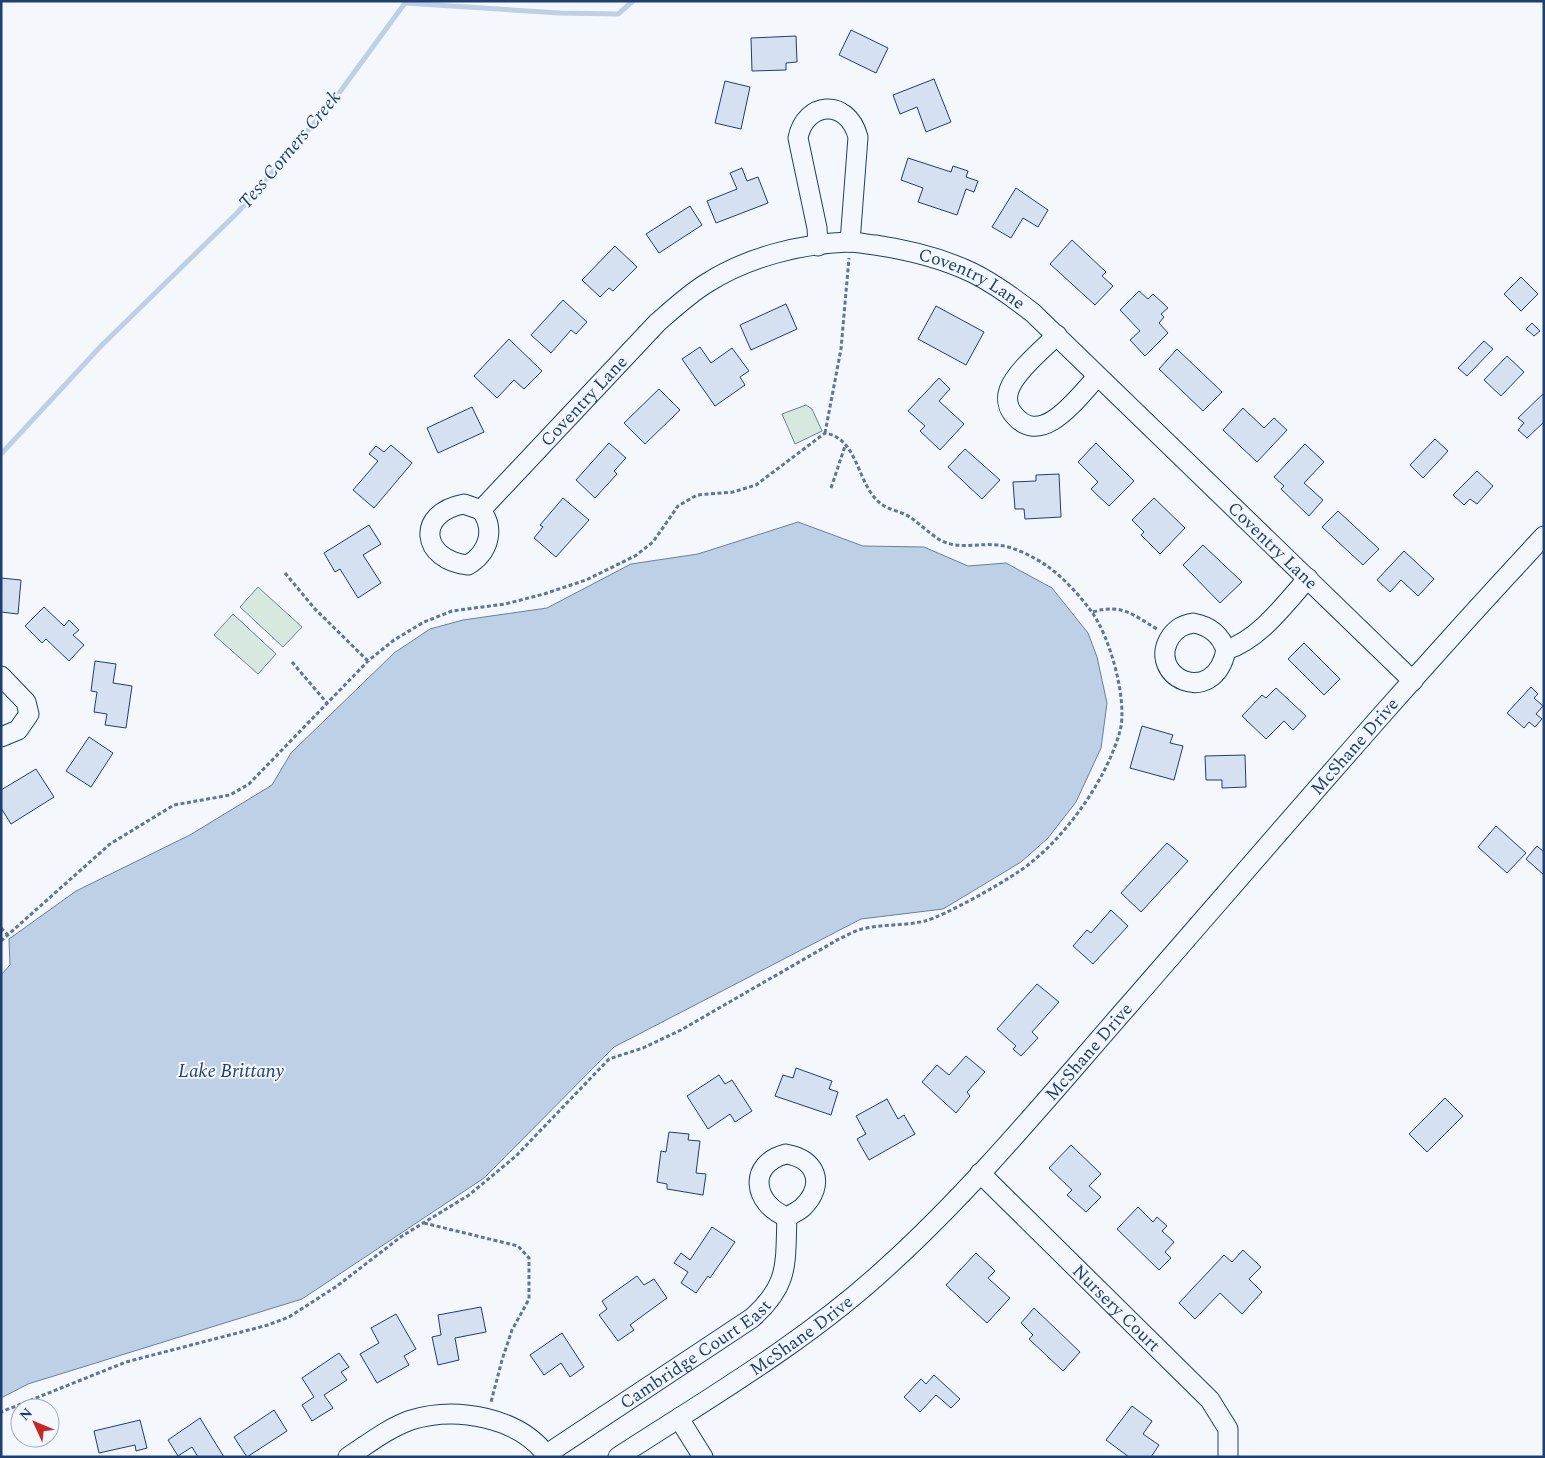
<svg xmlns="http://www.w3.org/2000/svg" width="1545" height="1458" font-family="Spectral,serif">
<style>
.green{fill:#d7e8df;stroke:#687fa3}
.water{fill:#bed0e5;stroke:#687fa3}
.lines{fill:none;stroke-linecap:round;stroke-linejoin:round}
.stream{stroke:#bed0e5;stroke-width:5}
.building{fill:#d5e0f0;stroke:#1d3f73}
.minor-casing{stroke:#1d3f73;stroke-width:21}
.path{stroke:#5e769c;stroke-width:3;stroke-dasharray:4 2.5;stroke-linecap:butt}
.minor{stroke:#f4f7fb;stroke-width:19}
.labels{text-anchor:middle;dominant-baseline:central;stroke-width:4;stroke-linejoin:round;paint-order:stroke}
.street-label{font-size:18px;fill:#1d3f73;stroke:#f4f7fb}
.water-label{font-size:19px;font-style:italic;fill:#1d3f73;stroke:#f4f7fb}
</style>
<rect width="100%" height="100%" fill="#f4f7fb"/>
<path class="green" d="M806,405L812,409L822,431L795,444L782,414Z
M258,587L302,627L283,647L240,607Z
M233,614L276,654L258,674L214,635Z"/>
<path class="water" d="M798,522L863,546L924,547L968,566L1006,563L1052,588L1088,633L1097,657L1107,703L1101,748L1076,802L1048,838L1021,862L943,909L861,919L614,1047L484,1178L302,1299L28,1384L1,1398V975L10,965L9,939L76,891L190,835L272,785L291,753L394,653L430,629L463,620L547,608L631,564L698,554Z"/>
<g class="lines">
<path class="stream" d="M1,454L100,347L238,212L334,100L405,3L560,13L618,14L633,1"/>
</g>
<path class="building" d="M851,30L888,48L876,73L839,55Z
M796,36L797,62L786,63V70L752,71L751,38Z
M934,79L951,122L926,132L917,107L900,114L893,95Z
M725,81L750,87L741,129L715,123Z
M908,158L951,172L953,166L968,171L966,177L978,181L974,192L966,189L957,215L918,202L923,188L901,180Z
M742,168L747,181L758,177L768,203L716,223L707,201L737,189L730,173Z
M1016,188L1048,210L1038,227L1023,218L1011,238L992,227Z
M690,206L702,225L659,253L646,234Z
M1072,240L1106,272L1102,276L1113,286L1095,305L1050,264Z
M615,246L637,267L613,291L609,288L600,297L582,280Z
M1521,277L1538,294L1521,311L1504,294Z
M1139,291L1148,299L1153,294L1168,308L1161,314L1164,317L1159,323L1168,333L1145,356L1130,340L1140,331L1120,310Z
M563,300L587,322L576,334L571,330L551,353L531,335Z
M786,304L797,329L751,350L740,325Z
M936,306L984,332L966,365L918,339Z
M1532,323L1540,331L1534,336L1526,329Z
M509,339L542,371L524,389L514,380L497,398L474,376Z
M1484,341L1493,349L1467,376L1458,368Z
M700,347L711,363L732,348L749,371L740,377L745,385L715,406L682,359Z
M1177,349L1222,392L1203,411L1159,369Z
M1507,356L1524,372L1501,396L1484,380Z
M939,378L950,389L939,401L964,424L940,450L920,431L925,426L908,411Z
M659,389L680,410L645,444L624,423Z
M1544,393V422L1527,438L1518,430L1524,423L1518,418Z
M472,407L484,432L438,453L427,428Z
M1243,408L1264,428L1274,418L1287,430L1257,462L1223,430Z
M1435,439L1448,451L1423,478L1410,465Z
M609,443L626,458L614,471L617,474L595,498L576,480Z
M1096,443L1134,481L1109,506L1091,489L1098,482L1078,462Z
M1305,444L1324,462L1304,483L1323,500L1309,516L1281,489L1284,486L1274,477Z
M391,445L412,463L374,508L353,490L378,461L369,454L376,446L384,452Z
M965,449L1000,480L982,499L948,467Z
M1477,471L1493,486L1477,504L1470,499L1464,505L1453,495Z
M1059,474L1061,517L1025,519L1024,509H1015L1013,482L1036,481V475Z
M563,498L589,520L556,557L534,538L543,527L540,525Z
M1154,498L1185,528L1160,554L1141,535L1144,532L1132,520Z
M1338,511L1379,549L1363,565L1322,527Z
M369,525L381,544L363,555L381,583L358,598L340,569L335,572L324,553Z
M1203,545L1242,582L1220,603L1183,565Z
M1404,551L1434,579L1418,596L1401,580L1390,592L1377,580Z
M1,578L21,580L18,614L1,612Z
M44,607L64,626L69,620L79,630L73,635L84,645L69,661L46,639L42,643L25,626Z
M1304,643L1340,679L1324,695L1288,659Z
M95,661L116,664L113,683L132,686L126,728L105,725L107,714L94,712L97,692L91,691Z
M1531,687L1538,694L1534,698L1543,706L1536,714L1542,719L1535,727L1529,722L1524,728L1507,713Z
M1276,688L1306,716L1293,730L1284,721L1266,739L1242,716L1262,695L1266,698Z
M1142,726L1173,735L1170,743L1183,746L1174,780L1130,768Z
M89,737L113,753L91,787L66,771Z
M1245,755L1246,787L1222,788V780H1206L1205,756Z
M36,769L54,797L11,824L1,808V790Z
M1496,826L1526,853L1507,873L1478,847Z
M1167,843L1188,861L1141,912L1121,893Z
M1537,846L1544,852V875L1526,859Z
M1111,910L1128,926L1093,964L1073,946L1087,930L1091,933Z
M1037,984L1059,1002L1032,1032L1038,1038L1021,1056L1013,1049L1016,1046L997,1029Z
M966,1056L985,1072L967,1092L970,1096L956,1113L922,1082L937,1065L949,1075Z
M796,1068L832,1081L829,1089L838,1092L831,1115L775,1096L783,1075L793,1078Z
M719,1075L725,1084L732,1080L752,1111L735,1122L730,1114L708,1129L687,1096Z
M1445,1098L1463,1116L1427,1152L1409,1134Z
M887,1099L898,1119L904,1115L915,1134L869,1160L857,1139L866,1134L856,1116Z
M669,1132L689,1134L688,1140L700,1141L696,1173L706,1174L703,1195L667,1189V1184L657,1182L661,1151L666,1152Z
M1071,1145L1101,1174L1089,1186L1101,1197L1086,1212L1067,1195L1072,1190L1049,1168Z
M1138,1207L1153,1222L1157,1217L1167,1226L1162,1231L1174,1242L1165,1252L1171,1258L1159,1270L1117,1229Z
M712,1227L735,1242L710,1278L708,1276L696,1293L681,1283L688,1272L674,1263L681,1253L690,1260Z
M1243,1250L1261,1267L1249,1279L1262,1292L1242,1314L1220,1293L1195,1319L1179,1303L1224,1255L1232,1262Z
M976,1253L995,1271L988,1278L1010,1298L987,1323L946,1285Z
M637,1276L644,1285L654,1279L667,1298L630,1325L634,1330L618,1341L599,1315L607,1309L602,1301Z
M481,1307L486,1332L455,1338L459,1360L438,1365L432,1337L441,1335L438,1315Z
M1034,1308L1080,1352L1063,1371L1029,1339L1033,1335L1021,1323Z
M396,1314L416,1349L404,1356L409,1365L377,1383L360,1354L379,1343L371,1328Z
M562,1333L584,1367L570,1377L561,1363L544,1375L530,1355Z
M339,1353L349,1367L341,1372L347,1380L324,1395L333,1408L312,1421L302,1405L314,1397L302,1378Z
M934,1375L960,1399L951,1408L936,1395L920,1412L904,1397L921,1379L926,1384Z
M1132,1406L1152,1421L1143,1434L1159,1445L1151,1457H1129L1106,1440Z
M274,1410L287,1431L247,1457L234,1437Z
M200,1418L224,1457H198L192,1447L178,1456L168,1440Z
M140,1420L147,1448L136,1451L135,1445L99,1453L94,1431Z"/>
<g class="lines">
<defs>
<g id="minor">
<path d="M818,246L817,228L798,138C805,102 847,97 858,137L850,242"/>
<path d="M1057,335C1043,349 1015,372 1009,390C1006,399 1008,408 1014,415C1042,449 1078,397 1097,377"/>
<path d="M464,504L481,510C496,530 488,553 468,565C421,560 415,513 464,504Z"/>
<path id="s1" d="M481,510L657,323C673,309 689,294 707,283C748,257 800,244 848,242C857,242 866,244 875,245C909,250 942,258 973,273C995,284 1014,298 1033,313L1413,681"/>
<path d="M1193,623C1210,626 1220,634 1226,650C1214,710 1144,676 1171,636C1177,628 1183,625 1193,623Z"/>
<path d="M1226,650C1260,639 1285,604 1308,578"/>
<path d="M1,676L26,702L29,714L18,730L1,737"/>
<path d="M786,1154C816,1159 826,1184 803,1207C799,1211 792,1214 787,1217C753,1204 747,1164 786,1154Z"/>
<path id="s2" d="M980,1173L1210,1400L1228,1429V1457"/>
<path d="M680,1417L683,1425L703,1457"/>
<path id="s3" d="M547,1454L752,1318C790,1284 785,1264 787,1217"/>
<path d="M348,1457C368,1444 388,1428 411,1420C456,1406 520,1417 548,1457"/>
<path id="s4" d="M618,1457C709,1398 807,1341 887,1267C975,1187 1051,1094 1129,1005C1266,848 1401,689 1544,536"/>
</g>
</defs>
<use href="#minor" class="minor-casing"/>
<path class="path" d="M825,433L841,349L849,258
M831,488L845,446
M285,573L315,609L368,661
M1093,612C1122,603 1133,615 1157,629
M292,662L327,703
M1,928L8,935
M1,941L110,844L174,805L230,795L249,784L368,661L394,640L424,622L452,611L505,604L544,594L586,580L635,556L653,542L678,506L697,495L733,492L756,485L825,433C859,439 856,483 880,503C888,510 901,511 910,517C920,524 929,533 940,540C959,550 977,543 997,545C1013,546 1034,557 1047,566C1063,577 1080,596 1091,611C1110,636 1128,701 1120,731C1106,782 1061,844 1018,872C999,885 946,915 925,921C904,926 882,924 862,929C854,931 846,936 839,939L681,1030L643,1048L609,1059L516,1156L469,1195L402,1236L337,1286L289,1317L268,1325L126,1362L1,1412
M424,1223L518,1246L529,1258V1299L512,1330L502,1360L491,1402"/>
<use href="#minor" class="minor"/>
</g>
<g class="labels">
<g class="street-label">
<text stroke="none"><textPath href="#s1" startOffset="600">Coventry Lane</textPath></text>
<text stroke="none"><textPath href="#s1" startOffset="150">Coventry Lane</textPath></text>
<text stroke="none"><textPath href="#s1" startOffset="1005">Coventry Lane</textPath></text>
<text stroke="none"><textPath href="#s4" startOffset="1030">McShane Drive</textPath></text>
<text stroke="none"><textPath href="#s4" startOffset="625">McShane Drive</textPath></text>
<text stroke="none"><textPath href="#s2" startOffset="192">Nursery Court</textPath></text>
<text stroke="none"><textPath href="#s4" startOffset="220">McShane Drive</textPath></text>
<text stroke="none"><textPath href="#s3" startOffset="179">Cambridge Court East</textPath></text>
</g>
<g class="water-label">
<text transform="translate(290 150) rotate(-50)">Tess Corners Creek</text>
<text x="231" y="1071">Lake Brittany</text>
</g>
</g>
<rect width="1545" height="1458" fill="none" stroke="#1d3f73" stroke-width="5"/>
<g transform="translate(35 1423) rotate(314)"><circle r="24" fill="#f4f7fb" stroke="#9eadc5"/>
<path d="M0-4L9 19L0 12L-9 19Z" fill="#c62828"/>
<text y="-8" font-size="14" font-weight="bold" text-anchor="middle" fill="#1d3f73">N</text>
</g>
</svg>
